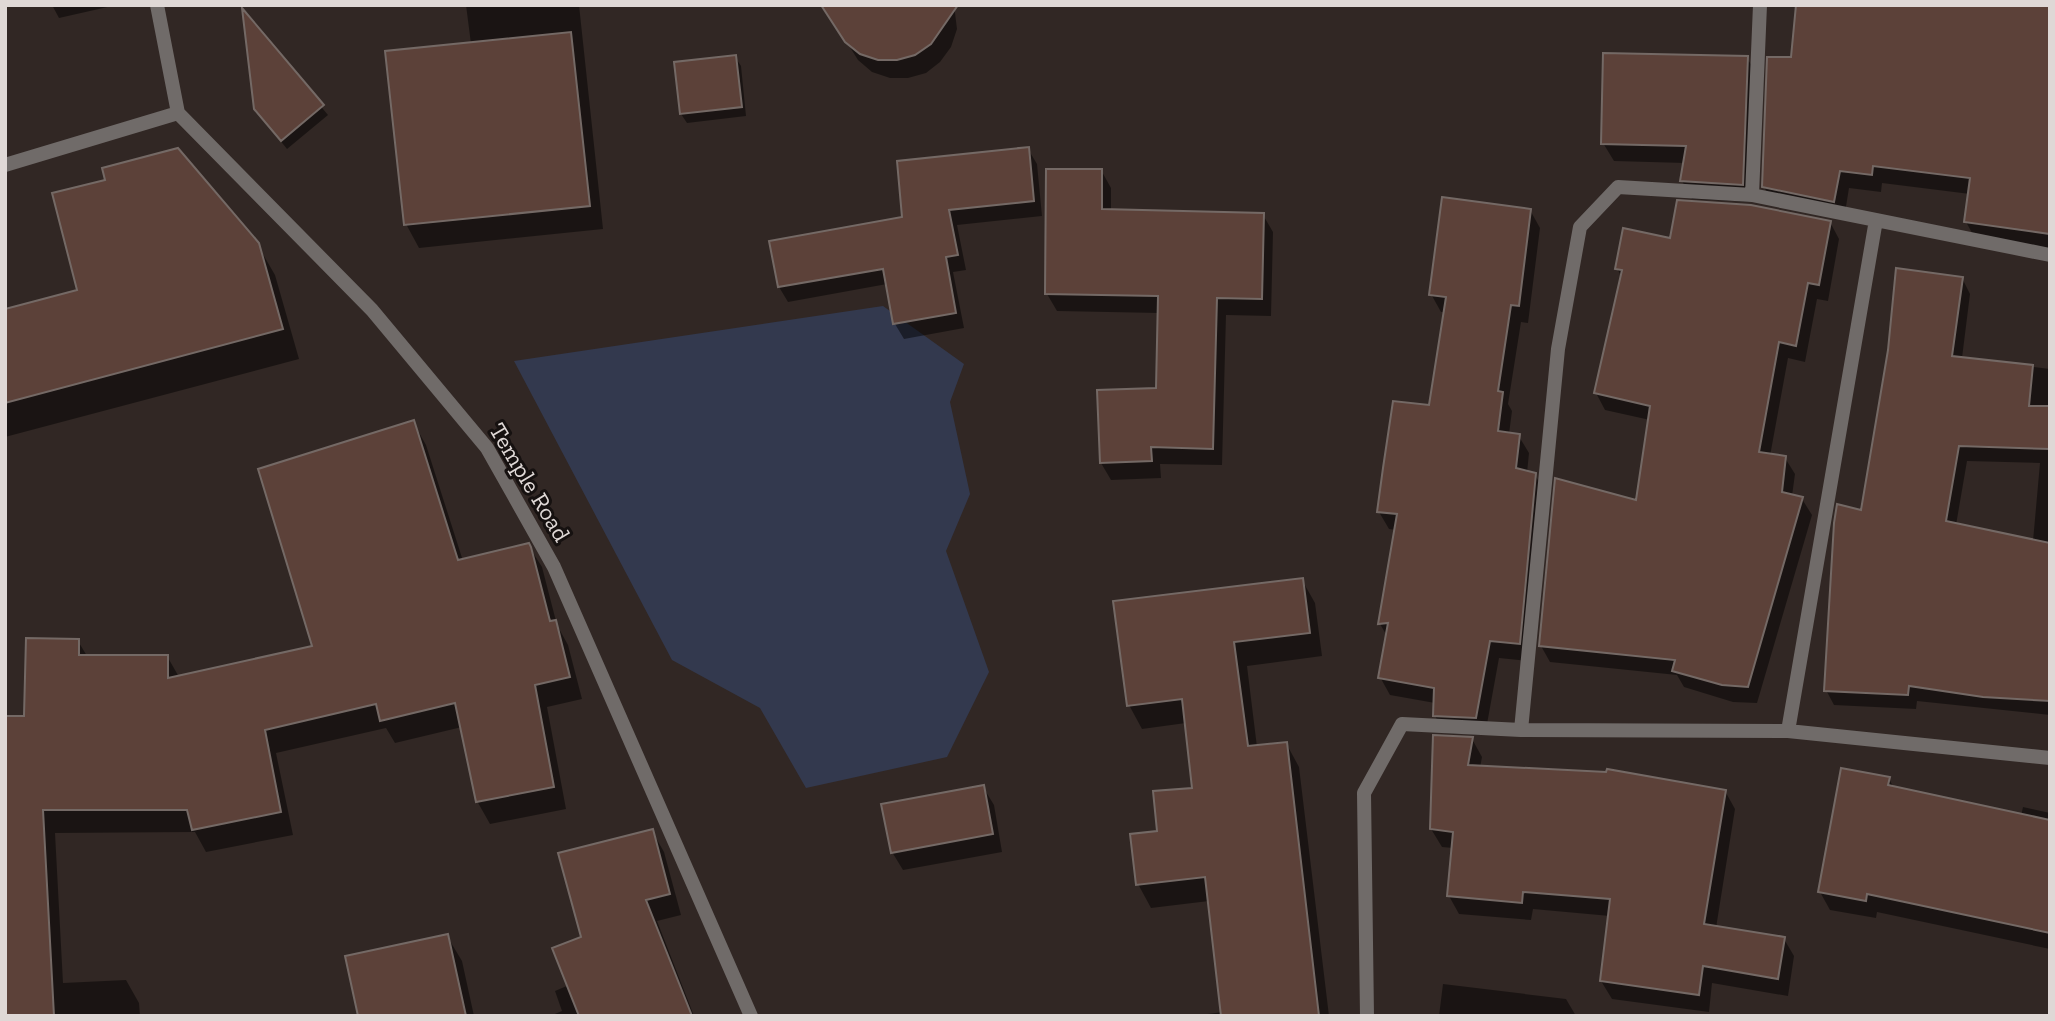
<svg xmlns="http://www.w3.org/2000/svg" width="2055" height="1021" font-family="'Zilla Slab',serif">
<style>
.green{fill:#33394e}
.shadow{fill:#0007;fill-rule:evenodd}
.building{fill:#5c4139;stroke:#746965;stroke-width:2}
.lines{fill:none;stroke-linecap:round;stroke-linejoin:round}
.street{stroke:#706b69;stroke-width:14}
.labels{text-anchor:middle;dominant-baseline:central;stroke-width:6;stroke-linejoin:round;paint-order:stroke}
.street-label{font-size:24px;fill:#dfd8d6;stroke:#161110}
</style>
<rect width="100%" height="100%" fill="#312724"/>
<path class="green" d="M883,306L964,364L950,402L970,494L946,551L989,672L947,757L806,788L760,708L672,660L514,361Z"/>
<path class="shadow" d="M52,5H112V6L59,18Z
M466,5H579L603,229L419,248L406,224L471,44Z
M954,5L957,29L951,47L940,62L926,73L908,78H890L872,72L858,60L836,25Z
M244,14L328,115L287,149L255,109Z
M735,57L741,66L746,116L687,123L681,114Z
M1747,58L1758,76L1752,202L1692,199L1682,181L1685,163L1614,161L1603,143Z
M2050,121V250L1976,240L1966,222L1970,194L1882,183L1881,192L1849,188L1844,219L1774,205L1764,187Z
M1028,149L1037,164L1042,216L957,225L966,270L953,272L964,328L904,339L895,324L887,284L788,302L779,287L771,243L904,219Z
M1101,170L1111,188V211L1263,215L1273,232L1271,316L1226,315L1222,465L1160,464L1161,478L1111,480L1101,463L1158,390L1159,313L1057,311L1047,294Z
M107,181L257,244L275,275L299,359L5,437V311L79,291Z
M1530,210L1540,228L1528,323L1521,322L1508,404L1512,411L1509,434L1518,435L1529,453L1527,473L1535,475L1545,492L1529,661L1499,658L1485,735L1445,733L1435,716V703L1390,695L1380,677L1387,636L1380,624L1396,530L1389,529L1379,512L1430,407L1445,312H1441L1431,294Z
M1830,222L1839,239L1828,301L1817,299L1805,362L1788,358L1770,456L1785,458L1795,474L1792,496L1802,499L1812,515L1757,703L1733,702L1684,687L1677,675L1550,662L1541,646L1638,502L1650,420L1605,410L1596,393L1622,278L1617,268L1671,240Z
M1962,278L1970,294L1962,358L2050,369V715L1917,701L1916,709L1834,705L1826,690L1862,512ZM1967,461L2040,463L2033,541L1956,525Z
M413,422L426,445L463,561L528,545L542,567L557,625L568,645L582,699L547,707L566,809L490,824L477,801L462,727L395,743L386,728L276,753L293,835L206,852L195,832L55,833L63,983L126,980L139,1003L140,1016H5L26,718L78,641L87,656H167L179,677L315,647Z
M1302,580L1315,603L1322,656L1247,666L1257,747L1286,743L1299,767L1329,1016H1192L1223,1012L1209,901L1151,908L1138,884L1159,832L1194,789L1186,723L1142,729L1129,705Z
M1472,739L1482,757L1480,768L1725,791L1735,809L1716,928L1784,939L1794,956L1788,996L1712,983L1709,1012L1612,999L1601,981L1610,916L1533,909L1531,920L1459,914L1449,896L1453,848L1442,847L1431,829Z
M1889,779L1894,788L2021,816L2023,807L2050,813V949L1877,912L1876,918L1830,910L1820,892Z
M983,787L994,805L1002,852L903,870L892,852Z
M652,831L664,852L681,915L657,921L694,1016H550L562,1011L555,991L569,985L583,938Z
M447,936L462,961L474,1016H359Z
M1443,984L1566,999L1576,1016H1439Z"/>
<path class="building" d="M821,5H958L931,44L915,55L897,60H878L860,54L845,42Z
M1796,5H2050V234L1964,222L1970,178L1873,166L1872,175L1840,171L1834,202L1762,187L1767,57H1791Z
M242,8L324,105L281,141L254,109Z
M571,32L590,206L404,225L385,51Z
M1603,53L1748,56L1743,185L1680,181L1686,146L1601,144Z
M736,55L742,107L680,114L674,62Z
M1029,147L1034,201L949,210L958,255L946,257L956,313L893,324L883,269L778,287L769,241L902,217L897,161Z
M178,148L259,243L283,329L5,403V309L77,290L52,193L105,180L102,168Z
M1046,169H1102V209L1264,213L1262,299L1217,298L1213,449L1151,447L1152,461L1100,463L1097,390L1156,388L1158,296L1045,294Z
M1442,197L1531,209L1519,306L1511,305L1498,391L1503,392L1498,431L1520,434L1516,468L1536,473L1520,644L1490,641L1476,718L1433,716L1434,688L1378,678L1388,623L1378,624L1397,514L1377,512L1383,468L1393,401L1429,405L1446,297L1429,295Z
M1677,200L1751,205L1831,221L1819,285L1808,283L1796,346L1779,342L1759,452L1786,456L1782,492L1803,497L1748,687L1722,685L1672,671L1675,660L1539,646L1555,478L1636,500L1650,406L1594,393L1622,270L1615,269L1623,228L1670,238Z
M1896,268L1963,277L1952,356L2033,365L2029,406H2050V449L1959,446L1946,521L2050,543V701L1983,697L1909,686L1908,695L1824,691L1834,523L1837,504L1861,510L1888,350Z
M414,420L458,560L529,543L531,547L550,621L556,620L570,677L535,685L554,787L476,802L455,703L380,721L376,704L265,730L281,812L192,830L187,810H43L54,1016H5V716H24L26,638L79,639V655H168V678L312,646L258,469Z
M1303,578L1310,633L1234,642L1248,746L1287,742L1319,1016H1221L1205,877L1136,885L1130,834L1157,831L1153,791L1192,788L1182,699L1127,706L1113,601Z
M1433,735L1473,737L1468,765L1606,772L1607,769L1726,790L1704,924L1785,937L1778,979L1703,966L1699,995L1600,981L1610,899L1523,892L1522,903L1447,896L1453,832L1430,829Z
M1841,768L1890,777L1888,785L2050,820V933L1867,894L1866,901L1818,892Z
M984,785L993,834L891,853L881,804Z
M653,829L670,894L646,900L692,1016H579L552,948L581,937L558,853Z
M448,934L466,1016H358L345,956Z"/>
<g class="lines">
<path class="street" d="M157,5L178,113L372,310L487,448L554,567L751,1016
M5,165L178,113
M1752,195L2050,255
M1521,730L1558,349L1580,227L1618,187L1752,195L1760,5
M1788,731L1876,220
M1367,1016L1364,793L1402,724L1521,730L1788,731L2050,758"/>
</g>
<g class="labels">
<g class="street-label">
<text transform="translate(530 482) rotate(59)">Temple Road</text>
</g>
</g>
<rect width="2055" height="1021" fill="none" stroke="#dfd8d6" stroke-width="14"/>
</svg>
